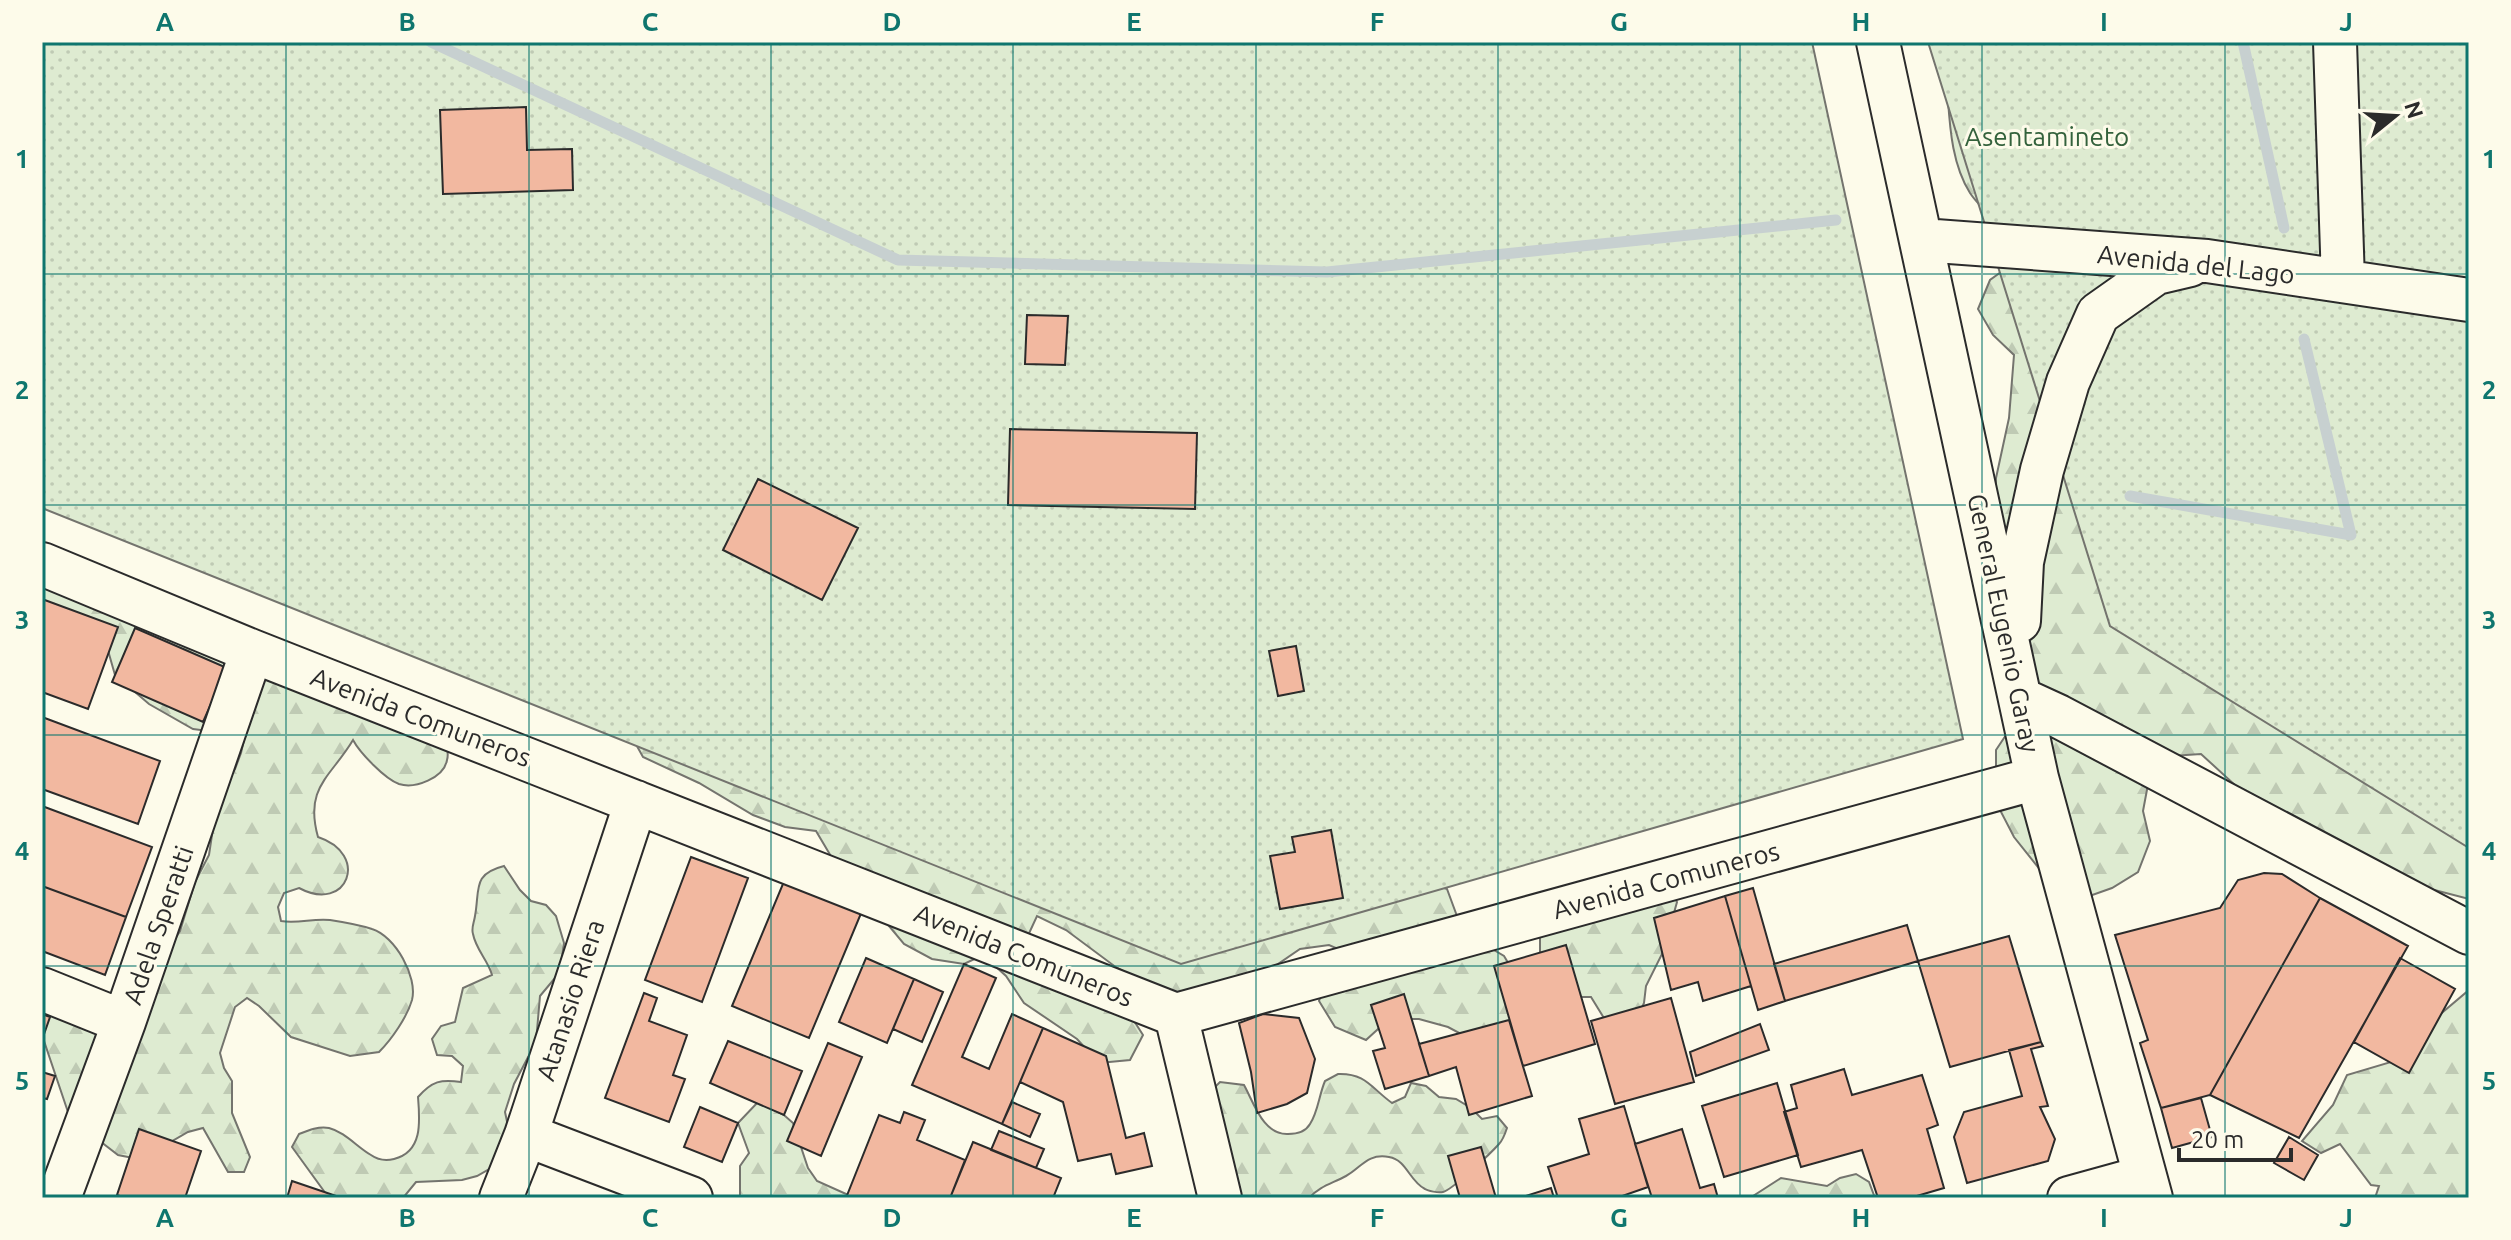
<svg xmlns="http://www.w3.org/2000/svg" width="2511" height="1240" font-family="Ubuntu,sans-serif">
<style>
.forest{fill:url(#forest-firs);stroke:#74746e;stroke-width:2}
.park{fill:url(#park-dots);stroke:#74746e;stroke-width:2}
.lines{fill:none;stroke-linecap:round;stroke-linejoin:round}
.stream{stroke:#c7d0d0;stroke-width:11}
.building{fill:#f2b8a0;stroke:#2b2b2b;stroke-width:2}
.minor-casing{stroke:#2b2b2b;stroke-width:46}
.minor{stroke:#fdfbea;stroke-width:42}
.grid{fill:none;stroke:#0f766e;stroke-width:2;stroke-opacity:0.55}
.labels{text-anchor:middle;dominant-baseline:central;stroke-width:6;stroke-linejoin:round;paint-order:stroke}
.park-label{font-size:26px;fill:#34623c;stroke:#fdfbea}
.street-label{font-size:26px;fill:#2b2b2b;stroke:#fdfbea}
.neatline{fill:none;stroke:#0f766e;stroke-width:3}
.grid-label{font-size:26px;text-anchor:middle;font-weight:bold;fill:#0f766e}
</style>
<defs>
<pattern id="forest-firs" width="22" height="20" patternUnits="userSpaceOnUse" patternTransform="scale(2)"><rect width="22" height="20" fill="#deebd1"/><path d="M5 1l3.5 6h-7zM16 11l3.5 6h-7z" fill="#bfcab4"/></pattern>
<pattern id="park-dots" width="8" height="8" patternUnits="userSpaceOnUse" patternTransform="scale(2)"><rect width="8" height="8" fill="#deebd1"/><path d="M2 2h.1M6 6h.1" fill="none" stroke="#bfcab4" stroke-width="1.8" stroke-linecap="round"/></pattern>
</defs>
<rect width="100%" height="100%" fill="#fdfbea"/>
<path class="forest" d="M2469,42V899L2419,886L2248,797L2201,754L2171,756L2149,779L2143,811L2150,841L2138,872L2112,888L2084,898L2053,886L2014,837L2000,810L1996,781V750L2012,726L1995,508L1996,478L2009,418L2014,355L1993,335L1978,309L1990,280L2015,262L2020,244C2004,228 1982,211 1970,193C1953,166 1950,131 1948,100Z
M42,566L237,660L204,693L214,704L208,731L193,729L149,704L115,675L107,647L42,638Z
M259,674L446,741C447,747 449,754 447,760C444,778 415,789 399,784C385,779 360,753 353,740C331,777 304,787 318,837C370,854 348,914 299,888L284,893L278,907L281,921C298,924 313,918 330,920C343,922 360,925 372,929C395,936 418,977 412,1000C407,1017 392,1039 379,1052L350,1056L291,1037L259,1006L247,998L235,1007L220,1053L224,1068L232,1081V1113L250,1157L244,1172H228L203,1128L188,1132L148,1155L133,1158L118,1155L70,1118L42,1035V1001L142,1016L158,990L170,947L180,931L195,882L209,855L218,795L235,769L241,753Z
M628,730L1419,879L1447,889L1457,916L1477,940L1504,956L1519,981L1527,1009L1506,1035L1476,1042L1448,1027L1419,1019H1389L1366,1040L1335,1027L1319,1001L1330,971L1357,957L1329,945L1300,949L1275,966L1172,997L1117,968L1066,930L1037,916L1025,942L1127,1010L1143,1035L1130,1060L1099,1063L1077,1039L1024,1003L1006,976L983,955L964,964L932,959L904,944L832,858L816,831L785,827L753,815L699,783L643,757Z
M504,866L520,890L531,901L546,905L556,916L564,943L560,972L540,996L536,1042L514,1084L505,1112L508,1126L491,1168L477,1176L462,1180L416,1182L403,1198H329L292,1147L299,1134C309,1130 319,1126 329,1128C345,1132 357,1147 371,1155C378,1160 386,1161 394,1159C423,1152 420,1121 418,1097C432,1081 441,1079 461,1082L463,1066L452,1056L437,1055L432,1039L441,1026L455,1022L463,988L492,975C488,960 476,950 473,934C471,928 474,923 475,916C480,889 472,874 504,866Z
M1670,888L1677,902L1663,952L1646,986L1644,1003L1637,1019L1607,1023L1591,997H1576L1540,954V938L1547,924Z
M2469,990V1198H2375L2379,1186L2371,1185L2340,1144L2321,1153L2302,1141L2333,1105L2347,1075L2408,1057L2437,1017Z
M1338,1074C1366,1073 1371,1088 1392,1103L1405,1097L1411,1083L1426,1086L1439,1097L1456,1099L1471,1108L1482,1119L1497,1116L1507,1128C1505,1134 1503,1140 1499,1144C1491,1153 1452,1190 1443,1192C1438,1193 1428,1191 1425,1189C1409,1181 1407,1160 1389,1157C1367,1153 1361,1168 1346,1176C1331,1184 1320,1186 1309,1198H1243L1235,1191L1209,1093L1220,1082L1244,1085C1254,1103 1263,1135 1288,1134C1297,1134 1306,1131 1310,1124C1318,1112 1319,1095 1325,1081Z
M758,1102L784,1115L793,1123L808,1168L817,1181L855,1198H740V1166L749,1153L738,1123Z
M1856,1174L1869,1182L1875,1198H1750L1781,1178L1827,1186L1840,1178Z"/>
<path class="park" d="M42,42H1812L1963,739L1181,964L42,508Z
M1928,42H2469V848L2110,626Z"/>
<g class="lines">
<path class="stream" d="M431,42L898,260L1327,272L1836,220
M2243,42L2284,228
M2130,496L2351,535L2304,339"/>
</g>
<path class="building" d="M526,107L527,150L572,149L573,190L443,194L440,110Z
M1027,315L1068,316L1065,365L1025,364Z
M1010,429L1197,433L1195,509L1008,505Z
M758,479L858,528L822,600L723,550Z
M42,599L118,627L88,709L42,692Z
M135,628L227,668L203,722L112,682Z
M1296,646L1304,691L1278,696L1269,651Z
M42,717L160,761L138,824L42,789Z
M42,806L152,847L126,917L42,886Z
M1331,830L1343,898L1280,909L1270,856L1295,852L1292,837Z
M691,857L748,878L702,1002L645,980Z
M2264,873L2282,874L2320,898L2210,1095L2161,1108L2140,1043L2148,1040L2115,935L2220,908L2238,880Z
M785,879L862,911L809,1038L732,1006Z
M42,886L126,917L105,975L42,951Z
M1753,888L1785,1001L1758,1010L1725,896Z
M1725,896L1751,986L1703,1001L1698,982L1671,990L1654,918Z
M2320,898L2408,946L2299,1138L2210,1095Z
M1907,925L1918,961L1785,1001L1774,964Z
M2009,936L2041,1042L1950,1067L1918,961Z
M1566,945L1595,1044L1523,1066L1494,966Z
M866,958L914,979L887,1043L839,1022Z
M2400,958L2455,989L2409,1073L2354,1042Z
M964,964L996,978L962,1057L989,1069L1012,1014L1043,1028L1002,1124L912,1085Z
M914,979L943,992L922,1042L893,1029Z
M644,993L657,998L649,1021L687,1035L673,1075L685,1079L669,1122L605,1098Z
M1404,994L1429,1076L1385,1089L1373,1051L1385,1048L1371,1005Z
M1671,998L1694,1082L1615,1104L1591,1021Z
M42,1014L50,1017L42,1040Z
M1263,1014L1299,1018L1315,1059L1307,1093L1287,1104L1257,1113L1251,1072L1239,1023Z
M1509,1020L1532,1096L1469,1115L1456,1067L1429,1076L1419,1044Z
M1760,1024L1769,1050L1696,1076L1690,1052Z
M1043,1028L1106,1056L1126,1138L1144,1133L1152,1166L1116,1174L1111,1154L1078,1161L1063,1102L1020,1082Z
M728,1041L802,1071L784,1115L710,1083Z
M2041,1042L2043,1046L2031,1049L2048,1106L2040,1107L2055,1139L2048,1161L1967,1183L1954,1137L1964,1112L2022,1096L2009,1050Z
M828,1043L862,1057L821,1156L787,1141Z
M1844,1069L1852,1095L1922,1075L1938,1125L1927,1129L1944,1188L1910,1198H1878L1862,1150L1801,1167L1784,1112L1797,1108L1791,1085Z
M42,1072L55,1076L47,1099L42,1098Z
M1777,1083L1798,1155L1724,1177L1702,1106Z
M2201,1098L2212,1137L2172,1148L2161,1108Z
M1012,1102L1040,1114L1030,1137L1002,1124Z
M1624,1106L1648,1187L1622,1196L1623,1198H1558L1548,1167L1589,1154L1579,1119Z
M700,1107L738,1123L722,1162L684,1147Z
M904,1112L925,1120L917,1140L965,1160L950,1198H846L879,1115L900,1123Z
M139,1129L201,1151L185,1198H125L117,1195Z
M1682,1129L1700,1188L1714,1184L1718,1198H1652L1635,1144Z
M999,1131L1044,1149L1036,1168L991,1150Z
M2289,1137L2318,1155L2304,1180L2274,1163Z
M973,1142L1061,1178L1053,1198H950Z
M1481,1147L1496,1198H1460L1448,1156Z
M292,1181L342,1198H287Z
M1551,1188L1554,1198H1519Z"/>
<g class="lines">
<defs>
<path id="minor" d="M1878,42L2037,778L2151,1198
M2335,42L2343,281
M1922,240L2207,261L2469,300
M42,564L252,651L1176,1015L2037,778
M2019,621L2022,562L2042,470L2068,382L2098,314L2156,273L2190,265
M2021,699L2058,716L2469,933
M42,989L124,1022
M1176,1015L1220,1198
M526,1135L691,1198
M59,1198L124,1022L252,651
M501,1198L526,1135L636,802
M2069,1198L2145,1177"/>
</defs>
<use href="#minor" class="minor-casing"/>
<use href="#minor" class="minor"/>
</g>
<path class="grid" d="M286,42V1198M529,42V1198M771,42V1198M1013,42V1198M1256,42V1198M1498,42V1198M1740,42V1198M1982,42V1198M2225,42V1198M42,274H2469M42,505H2469M42,735H2469M42,966H2469"/>
<g class="labels">
<g class="park-label">
<text x="2047" y="136">Asentamineto</text>
</g>
<g class="street-label">
<text transform="translate(2196 264) rotate(6)">Avenida del Lago</text>
<text transform="translate(2004 623) rotate(78)">General Eugenio Garay</text>
<text transform="translate(421 717) rotate(21)">Avenida Comuneros</text>
<text transform="translate(1666 880) rotate(-15)">Avenida Comuneros</text>
<text transform="translate(158 925) rotate(-71)">Adela Speratti</text>
<text transform="translate(1024 955) rotate(22)">Avenida Comuneros</text>
<text transform="translate(570 1000) rotate(-72)">Atanasio Riera</text>
</g>
</g>
<rect width="2511" height="1240" fill="none" stroke="#fdfbea" stroke-width="88"/>
<g transform="translate(2395 116) rotate(72)" stroke="#fdfbea" stroke-width="6" paint-order="stroke">
<path d="M0-6L14 30L0 20L-14 30Z" fill="#2b2b2b"/>
<text y="-12" font-size="22" font-weight="bold" text-anchor="middle" fill="#2b2b2b">N</text>
</g>
<path d="M2179 1148v12h112v-12" fill="none" stroke="#2b2b2b" stroke-width="4"/>
<text x="2191" y="1148" font-size="24" fill="#2b2b2b" stroke="#fdfbea" stroke-width="6" paint-order="stroke">20 m</text>
<rect x="44" y="44" width="2423" height="1152" class="neatline"/>
<g class="grid-label">
<text x="165" y="31">A</text>
<text x="407" y="31">B</text>
<text x="650" y="31">C</text>
<text x="892" y="31">D</text>
<text x="1134" y="31">E</text>
<text x="1377" y="31">F</text>
<text x="1619" y="31">G</text>
<text x="1861" y="31">H</text>
<text x="2104" y="31">I</text>
<text x="2346" y="31">J</text>
<text x="22" y="168">1</text>
<text x="2489" y="168">1</text>
<text x="22" y="399">2</text>
<text x="2489" y="399">2</text>
<text x="22" y="629">3</text>
<text x="2489" y="629">3</text>
<text x="22" y="860">4</text>
<text x="2489" y="860">4</text>
<text x="22" y="1090">5</text>
<text x="2489" y="1090">5</text>
<text x="165" y="1227">A</text>
<text x="407" y="1227">B</text>
<text x="650" y="1227">C</text>
<text x="892" y="1227">D</text>
<text x="1134" y="1227">E</text>
<text x="1377" y="1227">F</text>
<text x="1619" y="1227">G</text>
<text x="1861" y="1227">H</text>
<text x="2104" y="1227">I</text>
<text x="2346" y="1227">J</text>
</g>
</svg>
